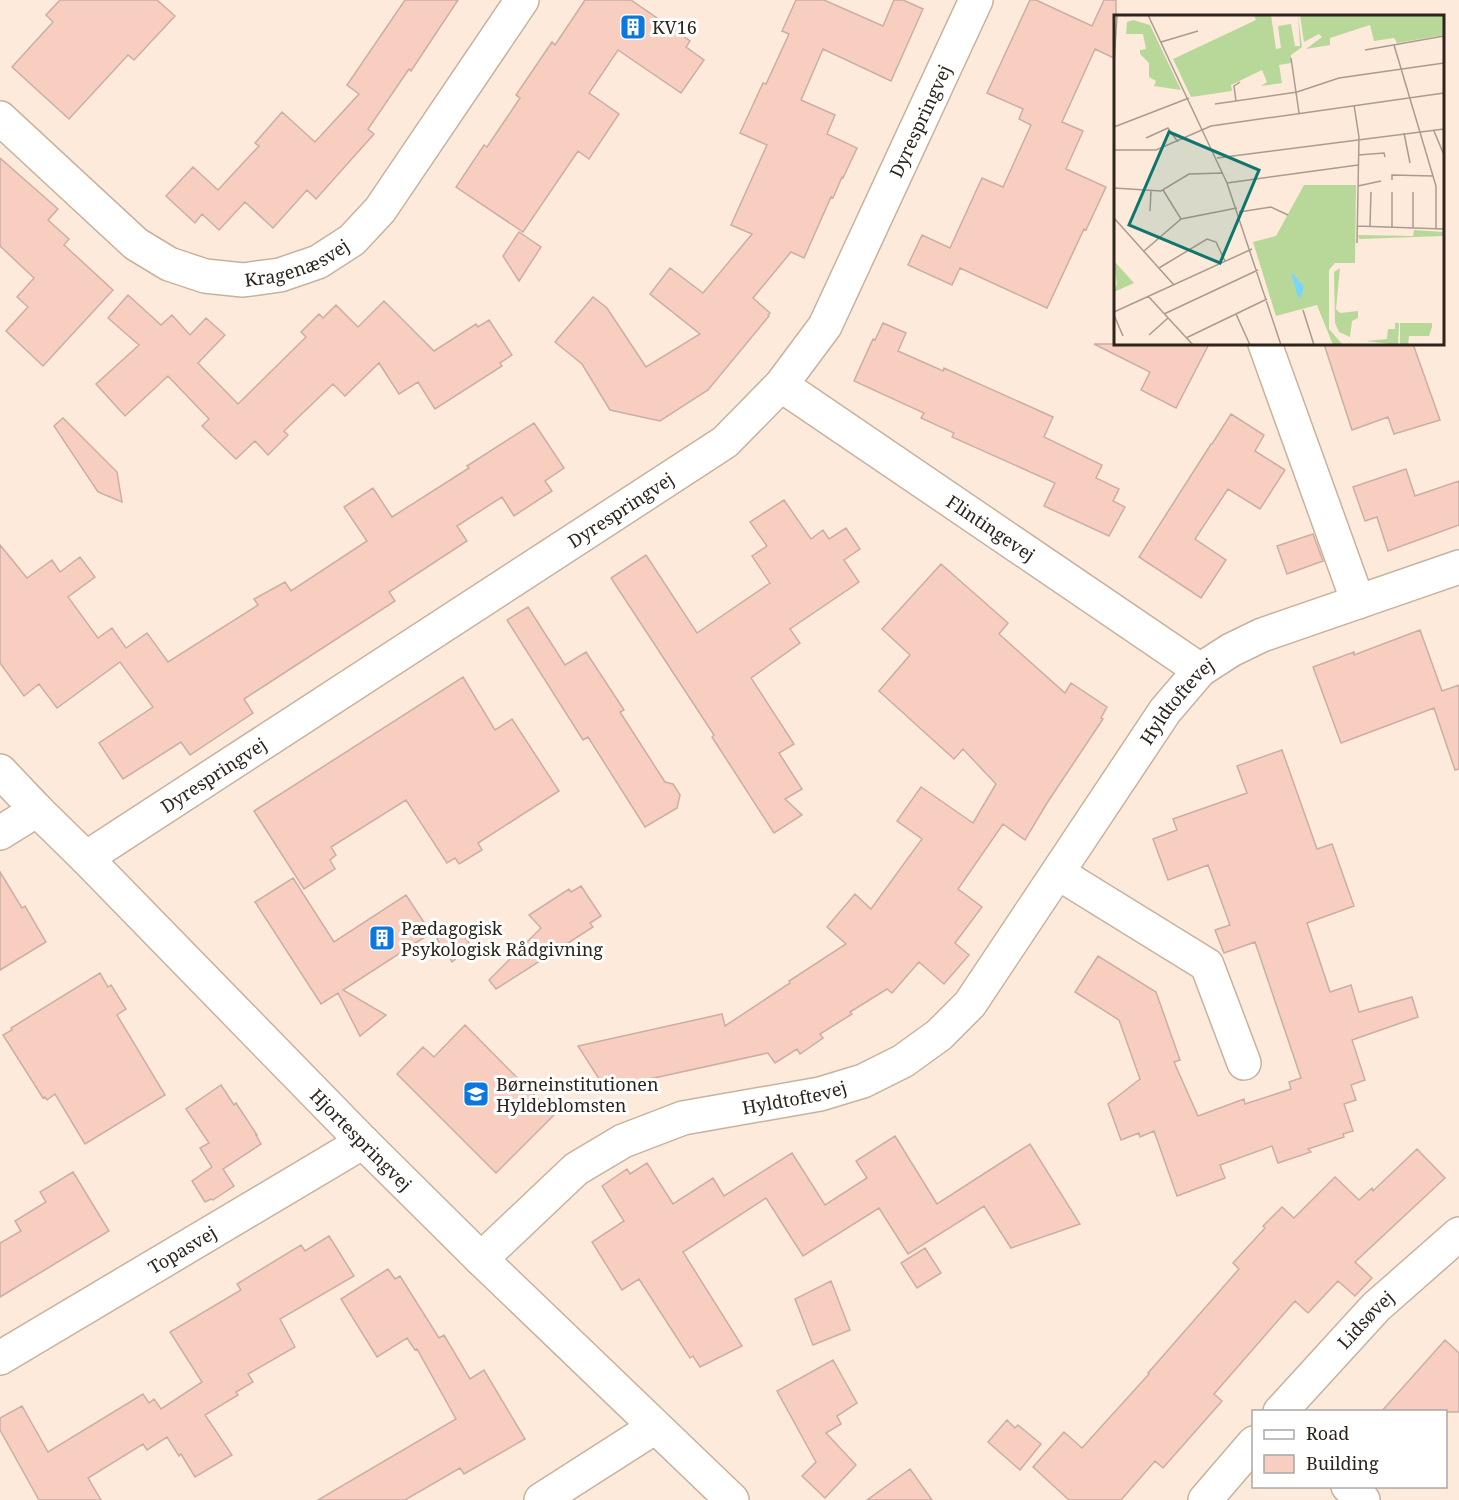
<svg xmlns="http://www.w3.org/2000/svg" width="1459" height="1500" font-family="'Noto Serif',serif">
<style>
.building{fill:#f7cebf;stroke:#cbaea4;stroke-width:1.5}
.lines{fill:none;stroke-linecap:round;stroke-linejoin:round}
.minor-casing{stroke:#c8b29e;stroke-width:36}
.tertiary-casing{stroke:#c8b29e;stroke-width:36}
.minor{stroke:#fff;stroke-width:33}
.tertiary{stroke:#fff;stroke-width:33}
.labels{text-anchor:middle;dominant-baseline:central;stroke-width:6;stroke-linejoin:round;paint-order:stroke}
.poi-label{font-size:18px;fill:#2d251d;stroke:#fff;text-anchor:start}
.street-label{font-size:18px;fill:#2d251d;stroke:#fff}
.inset-road{fill:none;stroke:#aa9b8e;stroke-width:1.5}
.view{fill:#0f766e;fill-opacity:0.15;stroke:#0f766e;stroke-width:3}
.inset-edge{fill:none;stroke:#2d251d;stroke-width:3}
</style>
<rect width="100%" height="100%" fill="#fdeada"/>
<path class="building" d="M60,0H157L175,16L134,60L128,55L69,119L12,67L53,22L46,15Z
M405,0H458L411,71L409,69L368,129L374,134L316,199L307,190L273,228L245,202L219,230L202,214L195,223L166,196L193,167L218,190L259,146L255,143L282,112L315,142L359,94L347,85Z
M585,0H631L690,41L686,47L704,60L681,93L618,50L589,93L619,114L589,159L578,151L523,232L456,187L484,145L487,147L520,98L516,95L552,42L555,45Z
M796,0H824L883,26L894,0H903L923,9L891,81L823,49L801,100L835,115L827,134L857,148L843,178L842,177L833,198L831,197L804,258L791,252L753,298L770,313L768,315L769,316L708,390L660,421L610,410L582,364L555,342L593,297L607,308L646,367L700,334L650,294L670,268L703,293L752,234L731,225L767,145L740,133L763,83L766,84L789,34L782,31Z
M1030,0H1036L1092,26L1104,0H1116V59L1095,49L1062,122L1083,131L1066,169L1106,187L1086,230L1084,229L1047,308L960,268L952,285L908,265L922,235L950,248L982,178L1003,187L1031,125L1019,119L1023,109L987,93Z
M0,158L58,209L48,220L69,239L64,245L113,290L43,366L6,331L28,307L17,297L34,278L0,246Z
M519,232L541,247L519,281L503,256Z
M128,295L161,325L172,315L190,335L206,318L225,335L198,363L238,404L306,337L301,332L319,314L323,318L336,305L358,327L384,301L434,351L476,324L478,327L489,320L512,355L500,363L502,366L435,409L418,382L399,394L379,363L345,396L333,384L284,431L288,435L268,455L255,441L236,459L202,426L209,419L168,376L125,416L96,384L139,345L108,318Z
M883,323L906,333L898,351L943,371L944,368L1053,417L1044,437L1102,465L1096,478L1119,489L1113,501L1125,507L1109,536L1044,506L1055,483L952,437L954,433L921,418L924,413L854,381L873,339L875,340Z
M1094,344H1209L1176,408L1141,390L1150,372Z
M1324,344H1413L1440,420L1394,434L1388,417L1352,430Z
M1231,414L1264,435L1255,451L1285,470L1260,509L1228,489L1195,539L1226,560L1201,598L1139,557L1211,444H1212Z
M63,418L117,472L122,502L98,492L54,426Z
M534,423L564,468L545,481L552,491L514,516L502,497L457,526L467,541L389,592L395,601L244,699L253,713L190,755L181,742L123,779L99,743L153,707L120,662L57,708L39,684L24,696L0,663V545L27,578L52,560L60,572L80,557L95,577L68,597L98,638L112,628L126,648L147,633L168,662L258,605L254,599L285,582L291,591L367,541L344,507L373,488L392,517L469,468L467,466Z
M1406,469L1415,496L1459,481V525L1388,551L1377,517L1365,521L1353,487Z
M784,500L811,539L823,530L829,539L846,528L860,549L844,560L859,582L790,629L800,643L751,678L794,744L779,753L802,789L785,799L802,815L774,833L712,737L714,735L611,578L646,555L697,633L770,583L752,556L767,546L750,522Z
M1313,534L1323,561L1287,574L1277,546Z
M941,564L1008,623L999,634L1065,693L1071,683L1107,707L1101,718L1103,719L1047,803L1025,840L1003,824L958,889L982,907L955,943L969,955L944,984L919,962L892,993L887,989L850,1012L852,1014L820,1034L823,1038L800,1054L797,1049L775,1063L768,1053L631,1083V1081L603,1085L578,1046L722,1014L725,1026L790,983L789,981L846,944L827,927L855,894L871,909L922,839L897,821L921,787L973,823L996,784L963,749L954,759L879,691L910,655L882,629Z
M528,607L565,665L586,652L624,710L620,712L665,782L673,784L680,795L677,808L645,827L588,737L583,740L507,620Z
M1420,630L1442,691L1459,685V769L1455,770L1434,708L1341,743L1313,667L1354,652V655Z
M463,677L495,730L512,719L559,791L478,843L482,850L459,864L455,858L447,863L406,800L331,847L336,855L330,860L335,869L304,889L254,811Z
M1282,750L1317,849L1332,844L1354,906L1307,923L1330,992L1351,985L1359,1012L1412,997L1418,1017L1352,1040L1365,1080L1351,1085L1356,1100L1344,1104L1353,1131L1343,1134L1344,1137L1308,1149L1311,1152L1278,1163L1272,1146L1220,1165L1225,1178L1177,1196L1154,1131L1140,1137L1139,1133L1121,1140L1108,1104L1140,1079L1119,1020L1075,992L1098,956L1156,992L1180,1060L1174,1062L1198,1116L1244,1099L1245,1104L1291,1089L1289,1082L1301,1078L1255,942L1224,953L1215,930L1230,925L1208,865L1168,880L1153,839L1177,830L1173,819L1247,793L1237,766Z
M0,872L22,908L25,906L46,942L0,970Z
M293,878L334,942L406,895L431,933L343,990L386,1015L360,1036L338,993L321,1004L255,902Z
M581,886L601,916L590,923L593,927L496,989L489,980L541,928L529,915L569,889L571,892Z
M457,925L471,946L452,962L437,939Z
M100,973L108,987L111,985L126,1009L117,1015L165,1095L85,1144L55,1094L47,1100L45,1097L43,1098L3,1035L12,1030L11,1028Z
M465,1025L554,1115L496,1173L397,1074L423,1047L434,1057Z
M221,1085L234,1105L236,1103L257,1135H256L261,1144L223,1169L234,1186L213,1200L211,1199L205,1202L192,1181L212,1167L200,1148L209,1143L186,1109Z
M895,1136L937,1204L1030,1144L1080,1224L1011,1248L984,1206L908,1254L879,1208L803,1256L766,1198L683,1252L742,1346L700,1367L693,1356L690,1358L639,1279L622,1290L592,1242L624,1221L602,1186L627,1169L630,1174L647,1163L673,1204L713,1178L724,1196L792,1153L825,1205L867,1178L856,1161Z
M1417,1149L1445,1178L1355,1262L1372,1278L1355,1296L1338,1281L1308,1313L1295,1301L1214,1394L1222,1401L1163,1468L1155,1461L1121,1500H1069L1033,1467L1064,1432L1082,1448L1149,1374L1148,1373L1239,1269L1233,1263L1265,1228L1263,1226L1282,1207L1294,1218L1335,1177L1359,1200L1372,1188L1373,1191Z
M73,1172L109,1231L0,1297V1243L21,1231L15,1221L46,1202L40,1192Z
M329,1236L354,1276L280,1319L295,1347L248,1374L253,1382L236,1392L238,1395L205,1415L232,1455L195,1477L181,1454L179,1456L167,1437L147,1450L143,1444L88,1478L101,1500H39L0,1430V1418L22,1406L48,1452L143,1394L149,1403L154,1399L161,1409L202,1382L170,1332L241,1290L237,1284L301,1245L305,1251Z
M925,1248L941,1273L917,1288L901,1263Z
M388,1269L395,1279L400,1276L439,1338L444,1335L470,1379L484,1370L525,1439L464,1474L460,1468L405,1500H318L456,1419L417,1349L415,1350L407,1338L377,1357L341,1299Z
M831,1281L850,1330L813,1345L795,1299Z
M1445,1340L1459,1353V1412H1381Z
M833,1360L857,1403L837,1416L841,1424L826,1433L856,1465L825,1498L802,1476L816,1462L777,1391Z
M1007,1420L1015,1428L1018,1425L1041,1444L1020,1470L988,1442Z
M910,1469L932,1500H867Z"/>
<g class="lines">
<defs>
<g id="minor">
<path id="s1" d="M0,118L136,244L169,264L205,276L243,280L280,275L318,262L352,240L380,210L522,0"/>
<path d="M1265,344L1358,602"/>
<path id="s2" d="M781,385L1200,670"/>
<path d="M0,833L37,810"/>
<path id="s3" d="M86,858L725,442L781,385L825,326L976,0"/>
<path d="M1058,873L1207,965L1244,1063"/>
<path id="s4" d="M481,1259L576,1169L623,1141L683,1118L820,1094L863,1081L903,1061L939,1035L970,1004L1165,711L1200,670L1231,650L1262,635L1459,567"/>
<path id="s5" d="M0,1358L363,1142"/>
<path id="s6" d="M1280,1412L1376,1307L1459,1234"/>
<path d="M1348,1486L1363,1500"/>
<path d="M541,1500L655,1427"/>
<path d="M1205,1500L1254,1443"/>
</g>
<g id="tertiary">
<path id="s7" d="M0,771L37,810L86,858L363,1142L481,1259L732,1500"/>
</g>
</defs>
<use href="#minor" class="minor-casing"/>
<use href="#tertiary" class="tertiary-casing"/>
<use href="#minor" class="minor"/>
<use href="#tertiary" class="tertiary"/>
</g>
<defs>
<symbol id="building-square" viewBox="-11 -11 22 22"><rect x="-9" y="-9" width="18" height="18" rx="4" fill="#0b77df" stroke="#fff"/><path d="M-4-6H4V6H1V3H-1V6H-4ZM-2.5-4.3h1.7v1.8h-1.7ZM.8-4.3h1.7v1.8H.8ZM-2.5-1h1.7V.8h-1.7ZM.8-1h1.7V.8H.8Z" fill="#fff"/></symbol>
<symbol id="school-square" viewBox="-11 -11 22 22"><rect x="-9" y="-9" width="18" height="18" rx="4" fill="#0b77df" stroke="#fff"/><path d="M0-5L7-2L0 1L-7-2ZM-4 1L0 2.5L4 1V4Q0 6-4 4Z" fill="#fff"/></symbol>
</defs>
<g fill-rule="evenodd">
<use href="#building-square" x="618" y="12" width="30" height="30"/>
<use href="#building-square" x="367" y="923" width="30" height="30"/>
<use href="#school-square" x="461" y="1079" width="30" height="30"/>
</g>
<g class="labels">
<g class="poi-label">
<text x="652" y="27">KV16</text>
<text x="401" y="928">Pædagogisk<tspan x="401" dy="21">Psykologisk Rådgivning</tspan></text>
<text x="496" y="1084">Børneinstitutionen<tspan x="496" dy="21">Hyldeblomsten</tspan></text>
</g>
<g class="street-label">
<text stroke="none"><textPath href="#s3" startOffset="1142">Dyrespringvej</textPath></text>
<text stroke="none"><textPath href="#s1" startOffset="357">Kragenæsvej</textPath></text>
<text stroke="none"><textPath href="#s3" startOffset="638">Dyrespringvej</textPath></text>
<text stroke="none"><textPath href="#s2" startOffset="254">Flintingevej</textPath></text>
<text stroke="none"><textPath href="#s4" startOffset="934">Hyldtoftevej</textPath></text>
<text stroke="none"><textPath href="#s3" startOffset="152">Dyrespringvej</textPath></text>
<text stroke="none"><textPath href="#s4" startOffset="363">Hyldtoftevej</textPath></text>
<text stroke="none"><textPath href="#s7" startOffset="516">Hjortespringvej</textPath></text>
<text stroke="none"><textPath href="#s5" startOffset="212">Topasvej</textPath></text>
<text stroke="none"><textPath href="#s6" startOffset="126">Lidsøvej</textPath></text>
</g>
</g>
<g transform="translate(1114 15)">
<rect width="330" height="330" fill="#fdeada"/>
<path d="M140,0H157L162,34L167,33L164,11L177,9L181,31H186L184,0L188,32L177,40V48L165,50L168,68L147,71L153,67L148,55L117,70L118,76L77,82L59,44L142,5ZM186,0H330V20L283,28L280,23L260,26L256,10L216,23V30L192,34L208,22L205,19L190,27ZM19,5L36,10L67,75L40,71L42,66L35,62V48L26,39V35L32,34L29,19H12L13,7ZM190,170H242L241,248H221L215,255V314L229,330H219L203,290L162,301L139,227L162,221ZM300,215L330,217V221L245,224L244,220L299,221ZM0,246L20,268L0,277L3,269ZM226,253L222,294L226,298L244,296V303L238,306L236,322L225,317L221,308L220,257ZM281,308H285L284,330L252,326L273,324L274,314H281ZM286,308H318V312L315,321H295L294,330H286Z" fill="#b8d899"/>
<path d="M177,257L190,271L187,283L183,280Z" fill="#79d6fa"/>
<path class="inset-road" d="M34,0L113,168L167,330M47,27L84,16M280,30L322,171V213M251,35L330,21M177,43L185,98M0,49L3,0M122,86L120,71L126,67M101,89L183,77L225,63L330,48M240,90L245,122L243,228M0,112L75,83M320,116L330,140M290,118L296,148M32,123L54,113L64,127M0,135H42L97,111L330,78M244,140L270,138L271,142M103,143L330,114M278,165V160L319,161M113,168L244,150M244,171L267,166M0,173L47,176L75,159L109,158M49,175L67,204M36,196L37,175M125,197L157,192L174,200M0,203L60,270M243,211L330,214M256,211L257,177M278,212V177M299,212V177M30,236L67,204L123,193M45,253L93,224L102,227L111,246M34,281L79,330M189,295L200,330M0,297L138,234M50,299L144,255M122,299L136,330M0,300L9,321M35,320L54,303M72,323L153,284"/>
<path class="view" d="M55,117L145,155L106,248L15,210Z"/>
<rect width="330" height="330" class="inset-edge"/>
</g>
<rect x="1252" y="1410" width="195" height="78" fill="#ffffff" stroke="#aba8a5" stroke-width="1.5"/>
<rect x="1264" y="1430" width="30" height="9" fill="#ffffff" stroke="#aba8a5" stroke-width="1.5"/>
<text x="1306" y="1440" font-size="18" fill="#2d251d">Road</text>
<rect x="1264" y="1455" width="30" height="18" fill="#f7cebf" stroke="#aba8a5" stroke-width="1.5"/>
<text x="1306" y="1470" font-size="18" fill="#2d251d">Building</text>
</svg>
